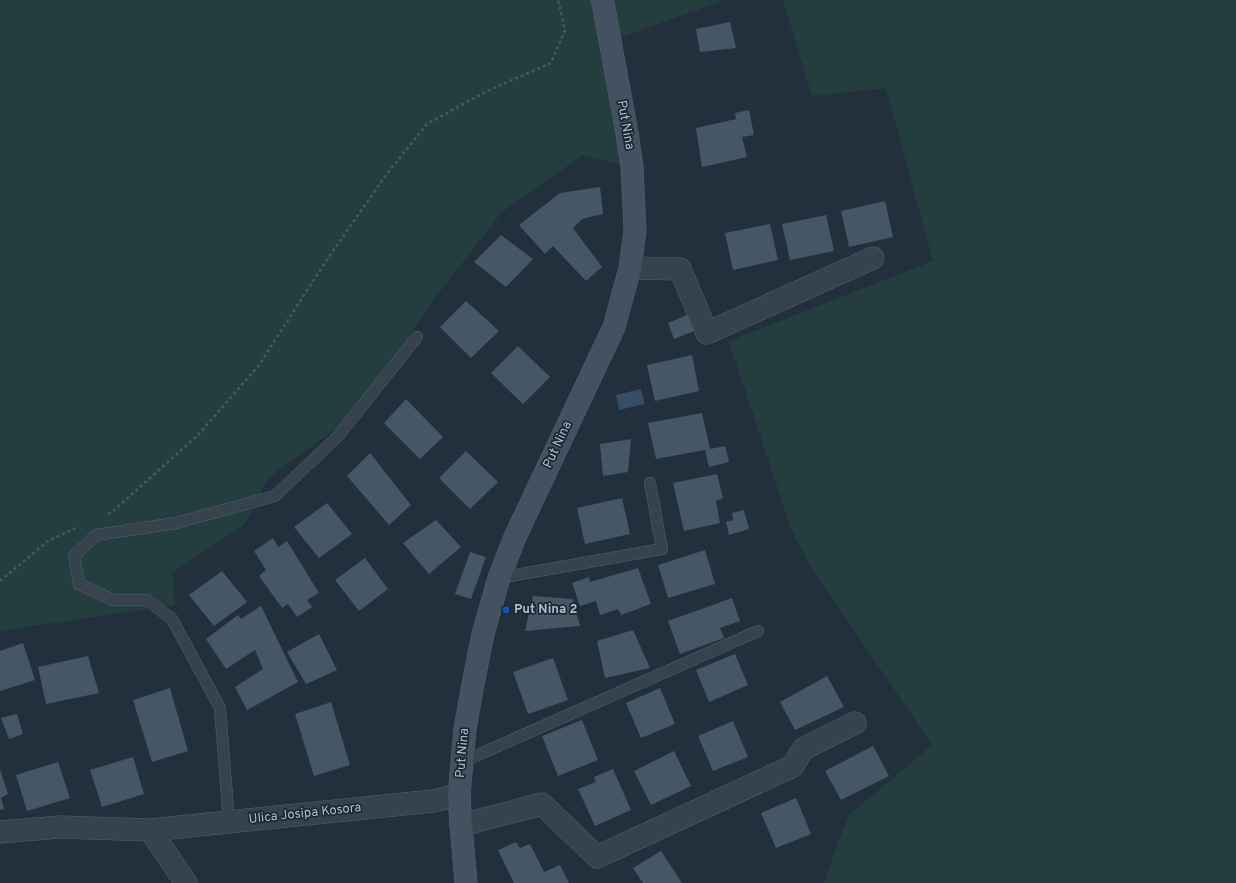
<svg xmlns="http://www.w3.org/2000/svg" width="1236" height="883" font-family="Overpass,sans-serif">
<style>
.green{fill:#243e3f}
.water{fill:#344e66}
.building{fill:#455664}
.lines{fill:none;stroke-linecap:round;stroke-linejoin:round}
.service-casing{stroke:#54606c;stroke-width:12}
.minor-casing{stroke:#54606c;stroke-width:23}
.secondary-casing{stroke:#54606c;stroke-width:23}
.path{stroke:#425b5c;stroke-width:2.5;stroke-dasharray:3 3;stroke-linecap:butt}
.service{stroke:#36424e;stroke-width:11}
.minor{stroke:#36424e;stroke-width:22}
.secondary{stroke:#435161;stroke-width:22}
.transit-dot{fill:#1a4fb4;stroke:#1b2733;stroke-width:1.5}
.labels{text-anchor:middle;dominant-baseline:central;stroke-width:3.5;stroke-linejoin:round;paint-order:stroke}
.street-label{font-size:13px;fill:#b1bdc9;stroke:#1b2733}
.poi-label{font-size:13px;font-weight:bold;fill:#b1bdc9;stroke:#1b2733;text-anchor:start}
</style>
<rect width="100%" height="100%" fill="#22303e"/>
<path class="green" d="M0,0H725L610,41L632,167L583,155L502,212L434,299L359,412L268,478L244,525L172,573L175,605L0,631Z
M783,0H1236V883H824L848,816L932,745L811,567L792,531L729,341L933,261L886,88L812,96Z"/>
<path class="water" d="M641,389L645,404L619,410L616,395Z"/>
<path class="building" d="M730,22L736,48L700,52L696,29Z
M749,110L754,135L742,137L747,157L702,167L696,128L736,119L735,113Z
M600,187L603,214L582,219L573,228L602,267L586,281L553,246L545,254L519,225L560,193Z
M885,201L893,237L849,247L841,211Z
M826,215L834,251L790,260L782,224Z
M770,224L778,260L733,270L725,233Z
M501,235L533,259L506,287L474,262Z
M466,301L499,331L471,358L440,327Z
M687,315L694,331L674,339L668,323Z
M518,346L550,377L523,404L491,373Z
M692,355L699,391L655,401L647,365Z
M406,399L443,437L420,459L384,423Z
M702,413L710,449L725,446L729,462L709,467L705,450L656,459L648,423Z
M631,439L628,472L603,476L600,444Z
M466,451L498,482L470,509L439,478Z
M370,453L411,505L389,525L347,476Z
M717,474L723,498L716,501L720,523L684,531L673,483Z
M622,498L630,534L585,544L577,508Z
M327,503L352,534L319,558L294,527Z
M744,510L749,529L729,535L726,522L733,520L732,513Z
M436,520L461,547L429,574L403,543Z
M273,538L278,547L287,541L319,593L307,600L312,607L297,617L288,604L282,608L259,576L266,570L254,551Z
M705,550L715,584L668,598L658,565Z
M470,552L486,557L471,599L455,594Z
M365,558L388,589L359,611L335,580Z
M638,568L651,604L621,615L618,609L600,615L596,601L580,606L572,583L589,577L590,582Z
M222,571L247,602L214,626L189,595Z
M533,596L573,599L580,626L525,631Z
M732,598L740,621L720,628L724,638L680,654L668,621Z
M261,606L298,682L247,710L235,687L263,669L255,650L226,669L206,639L238,615L241,619Z
M633,630L650,668L605,678L597,641Z
M319,634L337,670L306,684L287,652Z
M23,643L35,680L0,691V651Z
M735,654L748,685L709,702L696,670Z
M88,656L99,693L46,704L38,667Z
M553,658L568,700L528,714L513,672Z
M827,676L844,707L795,730L780,702Z
M170,688L188,751L152,762L133,700Z
M660,688L675,724L641,738L626,703Z
M331,702L350,765L314,776L295,714Z
M17,714L23,734L9,739L1,718Z
M582,720L598,760L558,776L542,736Z
M733,721L748,757L713,771L698,736Z
M873,746L889,776L841,800L825,771Z
M674,751L691,786L651,805L634,771Z
M133,757L144,794L102,807L90,770Z
M58,762L70,798L27,811L16,775Z
M0,769L8,794L1,798L4,809L0,810Z
M613,769L631,810L595,826L578,789L596,782L594,777Z
M796,798L811,834L776,848L761,813Z
M516,842L520,848L530,844L544,872L560,865L569,883H514L498,850Z
M661,851L682,883H643L633,868Z"/>
<g class="lines">
<defs>
<path id="service" d="M499,578L662,549L650,483
M462,762L758,631
M229,822L220,708L172,619L147,600H113L79,584L74,556L96,535L176,523L275,496L339,435L417,337"/>
<path id="minor" d="M630,268L680,269L707,333L873,258
M461,825L542,804L597,857L793,766L803,749L855,723
M150,830L186,883
M0,832L60,827L150,830L433,801L459,795"/>
<path id="secondary" d="M466,883L461,825L459,795L465,729L473,684L483,634L499,578L515,537L614,327L630,268L635,231L632,167L627,133L604,8L602,0"/>
</defs>
<use href="#service" class="service-casing"/>
<use href="#minor" class="minor-casing"/>
<use href="#secondary" class="secondary-casing"/>
<path class="path" d="M108,514L112,512L198,435L259,365L326,261L386,175L427,124L485,92L551,63L565,30L558,0
M0,581L48,541L76,528"/>
<use href="#service" class="service"/>
<use href="#minor" class="minor"/>
<use href="#secondary" class="secondary"/>
</g>
<rect class="transit-dot" x="502" y="606" width="8" height="8" rx="2"/>
<g class="labels">
<g class="street-label">
<text transform="translate(625 125) rotate(80)">Put Nina</text>
<text transform="translate(558 445) rotate(-65)">Put Nina</text>
<text transform="translate(463 753) rotate(-85)">Put Nina</text>
<text transform="translate(305 814) rotate(-6)">Ulica Josipa Kosora</text>
</g>
<g class="poi-label">
<text x="514" y="610">Put Nina 2</text>
</g>
</g>
</svg>
